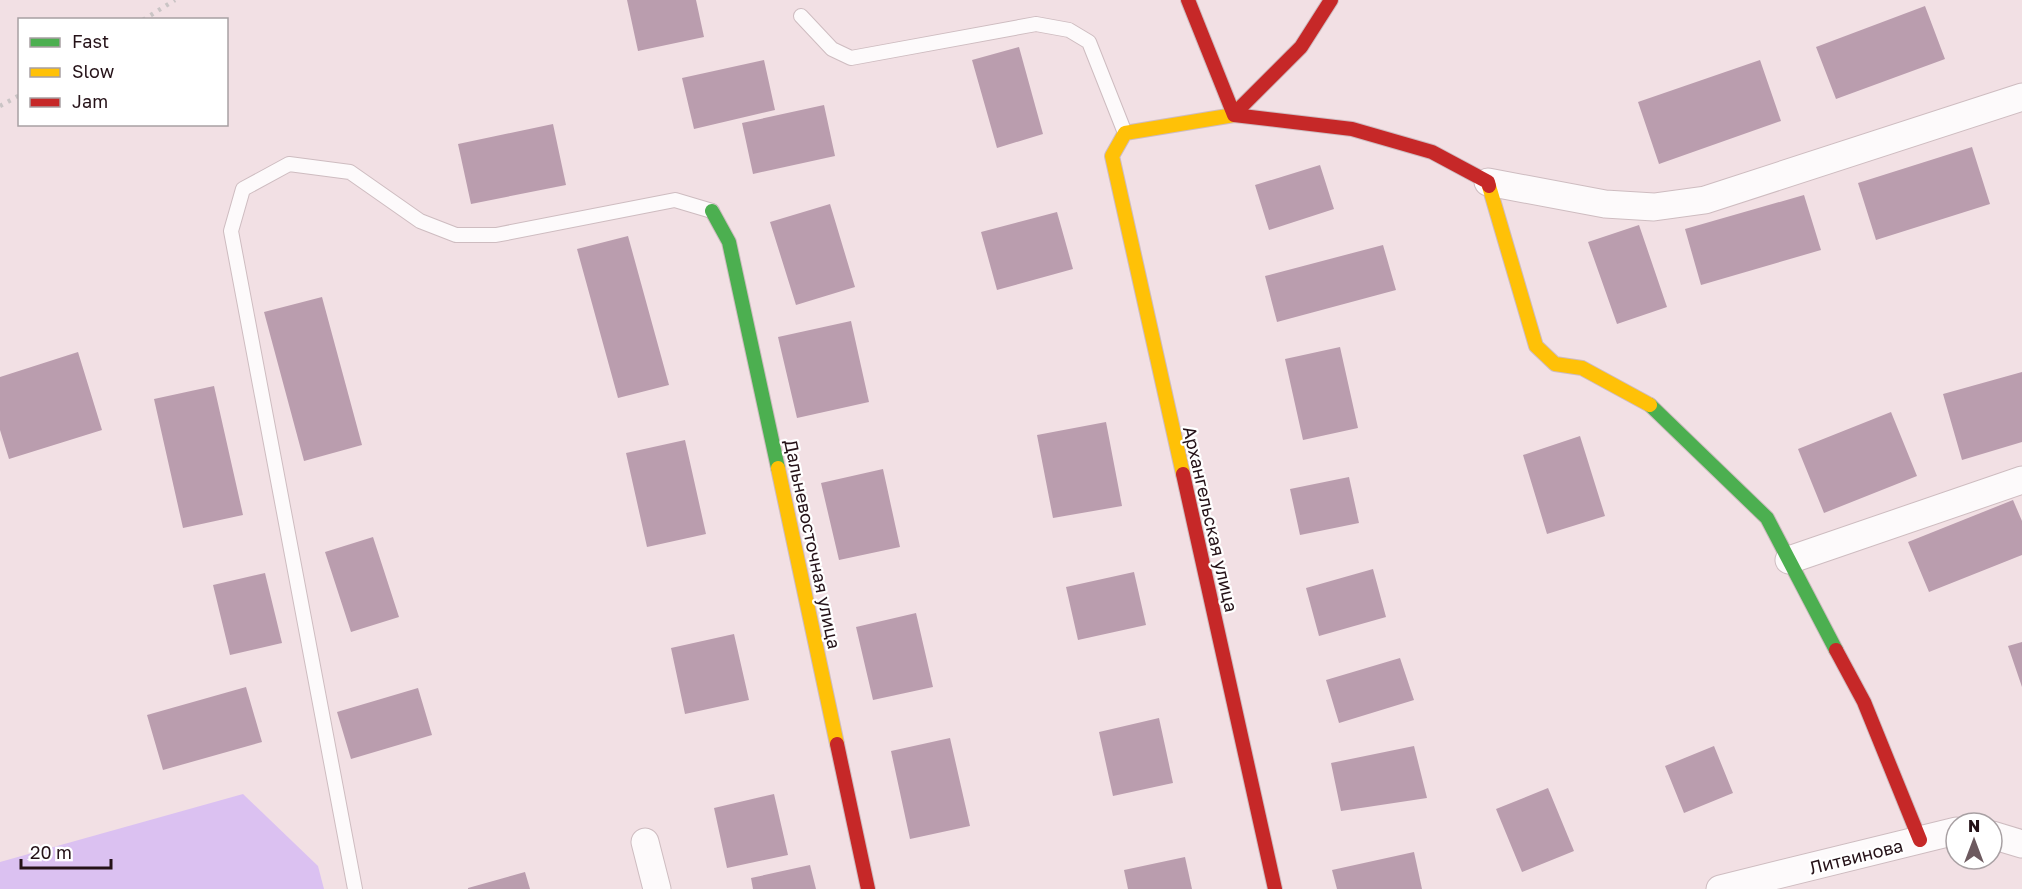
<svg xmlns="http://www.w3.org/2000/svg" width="2022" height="889" font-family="'Golos Text',sans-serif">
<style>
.green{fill:#dbc1f1}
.building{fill:#ba9dae}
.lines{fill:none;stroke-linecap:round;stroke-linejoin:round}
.lane-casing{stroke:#cebcc0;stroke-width:16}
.street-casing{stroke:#cebcc0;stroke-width:29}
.fast-casing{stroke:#cebcc0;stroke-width:16}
.slow-casing{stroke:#cebcc0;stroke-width:16}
.jam-casing{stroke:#cebcc0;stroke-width:16}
.lane{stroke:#fdfafb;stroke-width:14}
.street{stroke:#fdfafb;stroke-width:27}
.fast{stroke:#4caf50;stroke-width:14}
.slow{stroke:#ffc107;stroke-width:14}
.jam{stroke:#c62828;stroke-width:14}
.rail{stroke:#cac4c5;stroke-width:4.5;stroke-dasharray:3 6;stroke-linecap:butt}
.labels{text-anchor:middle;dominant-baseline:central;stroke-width:4.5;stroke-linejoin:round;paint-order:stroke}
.street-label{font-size:18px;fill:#251218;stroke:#fff}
</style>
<rect width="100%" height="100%" fill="#f2e0e4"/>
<path class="green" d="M243,794L318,866L324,889H0V862Z"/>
<path class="building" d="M627,0H696L704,37L638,51Z
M1925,6L1945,59L1836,99L1816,47Z
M1019,47L1043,134L997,148L972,60Z
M764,60L775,110L694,129L682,78Z
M1760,60L1781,121L1659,164L1638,102Z
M824,105L835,156L753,174L742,123Z
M553,124L566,185L471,204L458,144Z
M1972,147L1990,204L1876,240L1858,183Z
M1320,165L1334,209L1269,230L1255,185Z
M1804,195L1821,250L1701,285L1685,229Z
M830,204L855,287L796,305L770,222Z
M1057,212L1073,269L997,290L981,232Z
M1639,225L1667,307L1617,324L1588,242Z
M628,236L669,385L618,398L577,249Z
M1383,245L1396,290L1277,322L1265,276Z
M322,297L362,445L304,461L264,312Z
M851,321L869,402L797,418L778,337Z
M1340,347L1358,428L1303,440L1285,359Z
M78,352L102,430L9,459L0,430V377Z
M2022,372V442L1962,460L1943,394Z
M214,386L243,515L183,528L154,399Z
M1891,412L1917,476L1824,513L1798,449Z
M1106,422L1122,506L1053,518L1037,435Z
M1580,436L1605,516L1547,534L1523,455Z
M685,440L706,534L647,547L626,453Z
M883,469L900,547L839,560L821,483Z
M1349,477L1359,523L1300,535L1290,489Z
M2013,500L2022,521V555L1929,592L1908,542Z
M373,537L399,617L351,632L325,552Z
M1373,569L1386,617L1319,636L1306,588Z
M1134,572L1146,625L1078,640L1066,587Z
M265,573L282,643L230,655L213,585Z
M916,613L933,687L873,700L856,627Z
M734,634L749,700L685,714L671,648Z
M2022,642V687L2008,646Z
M1400,658L1414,700L1339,723L1326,680Z
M246,687L262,742L163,770L147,715Z
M418,688L432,735L351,759L337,712Z
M1159,718L1173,783L1113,796L1099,732Z
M950,738L970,826L910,839L891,751Z
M1414,746L1427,798L1341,811L1331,763Z
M1714,746L1733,793L1684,813L1665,766Z
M1548,788L1574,851L1522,872L1496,809Z
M774,794L788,855L727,868L714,808Z
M1414,852L1422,889H1337L1332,870Z
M1185,857L1192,889H1128L1124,870Z
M810,865L816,889H753L751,878Z
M525,872L530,889H468V888Z"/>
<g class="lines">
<defs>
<path id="lane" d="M801,16L832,49L851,58L1036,24L1069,30L1089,42L1125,133
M355,889L231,231L243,189L289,164L350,172L420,221L456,235H496L675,200L712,211"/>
<path id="street" d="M1488,182L1605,204L1654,207L1705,200L2022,97
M1789,560L2022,480
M1992,835L2022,844
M645,842L657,889
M1720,889L1956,831"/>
<path id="fast" d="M712,211L729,242L778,468
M1650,405L1767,518L1836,650"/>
<path id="slow" d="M1489,186L1536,346L1555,364L1582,368L1650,405
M778,468L837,744
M1183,474L1112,156L1125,133L1234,115L1242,106"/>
<path id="jam" d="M1188,0L1234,115L1352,129L1432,152L1488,182L1489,186
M1242,106L1301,47L1331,0
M1183,474L1275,889
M1836,650L1864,702L1920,840
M837,744L868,889"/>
</defs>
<use href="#lane" class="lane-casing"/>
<use href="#street" class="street-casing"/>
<use href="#fast" class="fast-casing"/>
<use href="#slow" class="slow-casing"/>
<use href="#jam" class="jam-casing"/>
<use href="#lane" class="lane"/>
<use href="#street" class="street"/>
<use href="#fast" class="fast"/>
<use href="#slow" class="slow"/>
<use href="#jam" class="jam"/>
<path class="rail" d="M143,20L175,0
M0,106L20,95"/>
</g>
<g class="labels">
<g class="street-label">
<text transform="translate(1211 519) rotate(77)">Архангельская улица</text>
<text transform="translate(813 544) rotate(78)">Дальневосточная улица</text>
<text transform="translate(1856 856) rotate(-14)">Литвинова</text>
</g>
</g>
<rect x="18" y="18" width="210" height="108" fill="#ffffff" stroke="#a8a0a3" stroke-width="1.5"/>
<rect x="30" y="38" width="30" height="9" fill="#4caf50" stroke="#a8a0a3" stroke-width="1.5"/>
<text x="72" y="48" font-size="18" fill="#251218">Fast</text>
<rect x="30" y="68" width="30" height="9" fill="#ffc107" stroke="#a8a0a3" stroke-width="1.5"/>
<text x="72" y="78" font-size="18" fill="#251218">Slow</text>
<rect x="30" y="98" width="30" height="9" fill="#c62828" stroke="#a8a0a3" stroke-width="1.5"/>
<text x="72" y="108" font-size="18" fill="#251218">Jam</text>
<g transform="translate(1974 841)"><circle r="28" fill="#ffffff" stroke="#a8a0a3" stroke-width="1.5"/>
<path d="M0-4.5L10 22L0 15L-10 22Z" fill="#6d5a5f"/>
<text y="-9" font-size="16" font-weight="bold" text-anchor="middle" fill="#251218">N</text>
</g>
<path d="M21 859v9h90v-9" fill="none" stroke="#251218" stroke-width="3"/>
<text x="30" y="859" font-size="18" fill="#251218" stroke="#ffffff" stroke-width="4.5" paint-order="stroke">20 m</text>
</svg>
